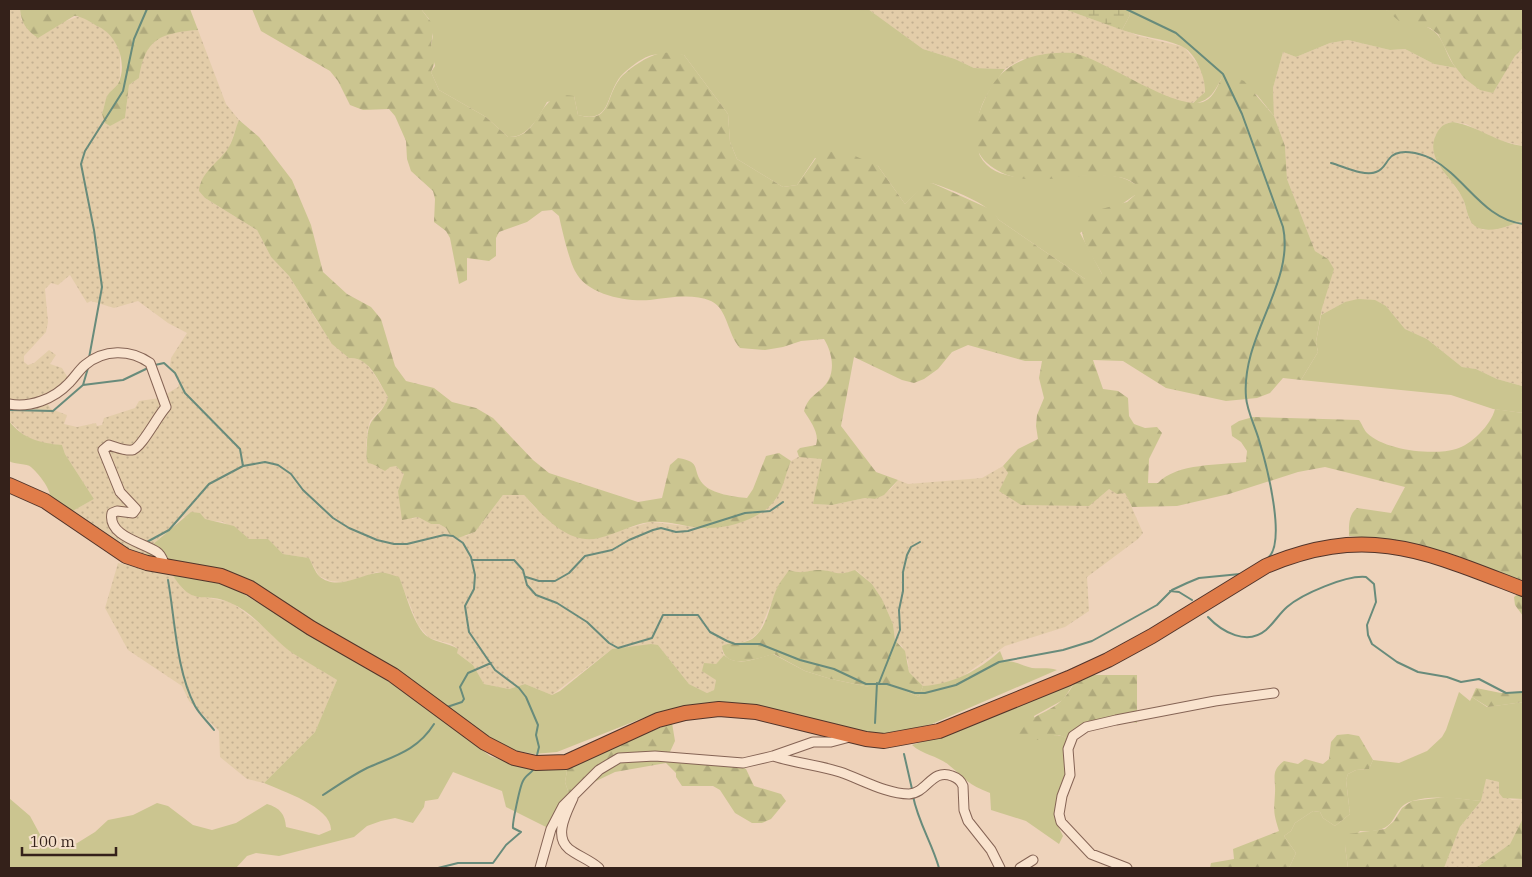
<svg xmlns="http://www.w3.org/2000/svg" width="1532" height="877" font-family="'IBM Plex Serif',serif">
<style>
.farmland{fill:url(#farmland-dots);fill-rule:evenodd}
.grass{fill:#cbc590}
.forest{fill:url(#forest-firs)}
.wetland{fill:url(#wetland-marsh)}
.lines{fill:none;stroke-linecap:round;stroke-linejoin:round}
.stream{stroke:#688b7b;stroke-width:2}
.minor-casing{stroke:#856455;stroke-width:11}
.highway-casing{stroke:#52342a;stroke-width:16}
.minor{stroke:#f9e3ce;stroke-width:9}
.highway{stroke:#e07c49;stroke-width:14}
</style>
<defs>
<pattern id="farmland-dots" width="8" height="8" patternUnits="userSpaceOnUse" patternTransform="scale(1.25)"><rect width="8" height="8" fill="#e3cda9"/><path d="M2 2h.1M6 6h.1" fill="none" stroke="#c3b091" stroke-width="1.8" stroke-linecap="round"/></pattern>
<pattern id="forest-firs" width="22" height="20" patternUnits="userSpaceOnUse" patternTransform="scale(1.25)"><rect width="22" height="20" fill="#cbc590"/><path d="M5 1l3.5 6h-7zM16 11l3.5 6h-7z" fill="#afa97c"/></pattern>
<pattern id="wetland-marsh" width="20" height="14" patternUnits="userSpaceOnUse" patternTransform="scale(1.25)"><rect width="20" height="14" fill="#cbc590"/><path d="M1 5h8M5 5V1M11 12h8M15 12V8" fill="none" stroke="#afa97c"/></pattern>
</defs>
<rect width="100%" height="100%" fill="#eed3bb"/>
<path class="farmland" d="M9,9H20L21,20L66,21L80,16L105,30L118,44L120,53V77L118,84L107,96L102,114L125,118L129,85L139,78L141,63L150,45L159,37L171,32L198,30L226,104L239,120L229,148L200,183L205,198L257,230L271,257L289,276L320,326L356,357L364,361L374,374L388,397L385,405L370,421L367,433L366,458L374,464L396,466L405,474L398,491L412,519L418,517L431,524H439L446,528L450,535L466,536L475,532L503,495H524L537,510L629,528L651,522L704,528L746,520L763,511L776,499L791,461L800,456L822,458L814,504L832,505L865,498L875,499L891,489L898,480L908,484L982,478L1003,466L1008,473L1005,483L1109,489L1125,492L1143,533L1138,539L1087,577L1089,611L1065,627L1005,646L959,679L940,685L923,686L909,672L908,662L902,646L895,640L893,624L882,599L872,584L856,570L841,575L824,570L800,574L790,570L778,587L759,632L751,639L743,642L726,644L722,651L724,655L716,664H712L716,680L714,690L707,693L689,684L658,645L612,649L552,695L525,684L509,689L484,684L473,665L457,653V648L451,644L429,638L418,625L399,578L377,572L355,580L341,582L330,581L319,576L309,558L283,554L268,540L249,539L223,522L183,517L152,545L145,556L132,554L71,512L94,499L65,454L62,445L40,443L25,436L9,421ZM70,275L87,303L91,301L114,308L138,301L168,323L187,333L171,358L170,366L180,380L178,387L160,398L139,401L135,408L104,418L102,425L97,426L96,423L77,427L64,424L67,415L51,409L47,403L55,389L68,378L62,368L50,364L56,355L49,350L34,363L28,365L24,362V356L46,332L48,322L45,289L51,283L58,285Z
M868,9H1064L1139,36L1184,47L1200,67L1206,83L1205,91L1200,98L1190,104L1022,59L1005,69L974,68L955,59L923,49Z
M1348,40L1390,50L1405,49L1434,64L1456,68L1464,78L1493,93L1515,56L1523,48V146L1494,139L1466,124L1453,122L1447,123L1435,136L1434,147L1438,163L1463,198L1469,219L1483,230L1506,227L1523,220L1522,386L1497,379L1476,369L1462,367L1427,339L1405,329L1386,306L1345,302L1321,315L1328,259L1315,251L1287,179L1285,146L1274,116L1273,88L1283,52L1296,57L1330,43Z
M118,563L172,574L183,589L192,595L231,602L259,623L294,653L337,680L315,732L264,783L247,779L220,757L219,731L189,701L182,686L128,650L105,608Z
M1485,779L1499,782V793L1512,800L1523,799V818L1510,844L1476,868H1444L1460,827L1481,801Z"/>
<path class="grass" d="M421,9H868L923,49L955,59L974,68L1005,69C988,91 973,112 978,141C979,145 978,152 980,156C1004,201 1101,158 1135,184V195L1080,233L1102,274V279H1085L999,220C985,201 954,191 932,183L918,191L905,204L878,166L815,158L797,185L783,187L737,159L730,142L728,114L684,55C674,55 658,53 649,56C640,59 623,72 618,80C605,100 610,123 578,115L574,96L547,102C538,118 528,138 508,137L486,117L439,90L431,72L435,66L431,45L433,36L429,19Z
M1129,9H1385C1398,19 1429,24 1437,34C1445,43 1447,58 1456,68L1434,64L1405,49L1390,50L1348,40L1330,43L1296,57L1283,52L1273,88L1274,116L1257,95L1222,77C1214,93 1210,101 1192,104L1205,92C1206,78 1195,51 1181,46C1162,38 1141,37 1122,30L1130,15Z
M1453,122C1478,126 1497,143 1523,146V220C1512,225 1495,232 1482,229C1467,226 1468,210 1463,199C1454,178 1421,158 1438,131C1442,125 1446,123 1453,122Z
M1358,299L1375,300L1386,306L1405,329L1427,339L1462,367L1476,369L1497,379L1522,386L1523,384V413L1493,409L1451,395L1301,380L1318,352L1316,342L1321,315L1345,302Z
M9,421C23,439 40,443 62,445L65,454L94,499L71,512L50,500C53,491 38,473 31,467C27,463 15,465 9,461Z
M191,512L200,513L205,519L234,526L249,539H268L283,554L309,558C312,563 315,572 319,576C336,591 358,576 376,573C384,571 392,575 399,577C406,593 414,628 428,637C437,643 449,643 458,649L457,653L473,665L484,684L509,689L525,684L552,695L560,691L612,649L651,644L658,645L689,684L707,693L714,690L716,680L702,671L704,663L716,664L724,655C738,668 757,658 773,654L805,671L831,679L869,687H897L919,697L923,686C953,684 978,671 1000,651L1004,661C1015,660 1022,666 1032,668C1042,669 1046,667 1057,670L932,724L892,733L871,734L789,714L666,712L643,718L557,752L534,754L504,748L220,570L145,556L152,545Z
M172,574L217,582L237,590L391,683L490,756L513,764L568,765L565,782L569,794L546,827L506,807L502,791L453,772L438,799L425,801L424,807L413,823L395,818L381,821L367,826L354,837L279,856L256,853L247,856L236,868H9V798L30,816L43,840L50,847L60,848L74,845L95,832L108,820L133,815L157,803L168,806L193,825L212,830L236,823L267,804C280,808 285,814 286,827L319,835L331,830C332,807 282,791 264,783L315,732L337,680C323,671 308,663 294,654C272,639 256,614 231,603C204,590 194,610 172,574Z
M1079,675L1063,700L1034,716L1039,740C1053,734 1060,733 1072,742L1057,817L1058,826L1063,836L1059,844L1026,821L991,810L990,793C967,784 967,780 950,766C939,756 923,755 912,745L961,729Z
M1459,692L1470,701L1472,697L1487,707L1523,702V799L1503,798L1499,793V782L1486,779L1481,801C1459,799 1434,794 1412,801C1388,808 1403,834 1360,831L1345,846L1348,868H1289L1296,853L1284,836L1291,831L1295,823L1313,811L1320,812L1323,818L1335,826L1350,814L1346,780L1348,774L1356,770L1369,769L1373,760L1399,763L1427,751L1442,737L1446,730Z"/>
<path class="forest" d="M20,9H190L198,30C161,33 145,38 139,78L129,85L125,118L110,126L105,123L102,114C104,108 105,101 107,96C110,91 115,88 118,84C128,65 118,36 99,27C91,23 83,16 74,16L38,38C26,30 21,22 20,9Z
M252,9H421L434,26L431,45L436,59L431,72L439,90L486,117L508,137C543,139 535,88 574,96L578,115C611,124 605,99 619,80C621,76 626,73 630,69C648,56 662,48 684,55L728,114L730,142L737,159L783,187L797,185L816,158L828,151L855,156L878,166L905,204L923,185L932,183L992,210L999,220L1085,279H1102V274C1092,254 1073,234 1087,213L1127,202L1135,195V184C1126,177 1119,177 1107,176C1067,172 1021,193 987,163C976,153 971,137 976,122C988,88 998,66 1035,56C1046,53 1062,52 1073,53C1105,59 1179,114 1205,101C1214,97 1218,85 1222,77L1232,76L1244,81L1274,116L1285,146L1287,179L1315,251L1328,259L1334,269L1322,308L1316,342L1318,352L1301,380L1283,378L1270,393L1257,398L1226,401L1166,388L1123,361L1093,360L1103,389L1118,391L1128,398L1129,416L1134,424L1145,428L1157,427L1162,433L1149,459L1148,483H1158C1176,463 1221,465 1246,462L1247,451L1241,442L1232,436L1231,426L1239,421L1253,417L1359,420C1362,424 1364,430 1367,433C1384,450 1433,456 1456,449C1471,445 1491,425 1495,409L1523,413V585L1428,548L1401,541L1349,536C1349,526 1348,515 1357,508L1391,513L1405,487L1325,467L1298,472L1229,494L1177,506L1132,507L1125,493L1117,494L1109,489L1089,506L1021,505L999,491L1008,473L1003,466L1018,449L1038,439L1036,426L1037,415L1044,398L1039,378L1042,361H1025L968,345L952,352L938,369L924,379L914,383L902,380L854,357L841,426L876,472L898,480L884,495L875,499L865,498L832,505L813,504L822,459L799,457L797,451L800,448L816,445C820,433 810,421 804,411C809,395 816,396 826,384C836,371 832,352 824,339L801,341L783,347L765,350L740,348C727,334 728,309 711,301C691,293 670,298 650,300C626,302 587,295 575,271C569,260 562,230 559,216L552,210L542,211L527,222L499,232L496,238V256L489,261L467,258V280L459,284L450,238L446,231L434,222L435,199L433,191L411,171L407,159L406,141L395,116L389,109L363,110L350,105L338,81L330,71L261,31Z
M1385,9H1523V48L1515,56L1493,93L1480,90L1464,78L1453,64L1438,34L1430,28L1399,21Z
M239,120L259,137L292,180L311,225L323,272L347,294L371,307L381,319L395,366L406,381L434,388L452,402L476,408L493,418L533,460L549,473L638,502L662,498L670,465L678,458C703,462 691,470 703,484C712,494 735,497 747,498L753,489L766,456L779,453L791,461C786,472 783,490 775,500C760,520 728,529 703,528C686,527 667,520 650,522C633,524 616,534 599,538C569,546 542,515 524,495H503L475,532L458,538L450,535L446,528L439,524H431L418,517L402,520L398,491L404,474L396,466L390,467L385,471C379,468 375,464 368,463C365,456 367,451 367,443C368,411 381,420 388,397C379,382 369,356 349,358L332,344L289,276L271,257L257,230L205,198L199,191C200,174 217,163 227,150C233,142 235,129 239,120Z
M789,570C804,575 807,570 820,570C838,571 835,577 855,570L872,584L882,599L893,624L895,640L905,651L909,672L923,686L919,697L897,687H869L831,679L805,671L774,654C758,658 724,672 722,646C730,641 742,645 752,639C769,627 769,603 778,586C781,580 786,575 789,570Z
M1518,594L1523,597V616L1515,605L1514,597Z
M1079,675H1137V723L1129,721L1082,732L1072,742C1052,728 1055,740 1038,740C1032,740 1024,737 1018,736C1031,711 1049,715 1064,698C1070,692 1074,682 1079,675Z
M1476,688L1501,693L1523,691V702L1488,707L1472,697Z
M672,723L675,741L669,754L740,765L746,769L754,786L781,794L786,801L771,819L762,823H752L735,813L720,790L713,786H682L676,777V773L666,763L615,772L569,794L565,782L568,765Z
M1348,734L1359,736L1373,760L1369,769L1356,770L1348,774L1346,780L1350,814L1335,826L1323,818L1320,812L1313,811L1295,823L1291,831L1284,836L1296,853L1289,868H1210L1211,863L1234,859L1233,849L1279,831C1273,811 1274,813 1275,793C1276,779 1270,771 1284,761L1298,764L1305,759L1323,764L1329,759L1331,742L1337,735Z
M1445,797L1481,801L1460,827L1444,868H1348L1345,846L1348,834L1385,829L1394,821L1402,808L1412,801Z
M1523,818V868H1476L1510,844Z"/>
<path class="wetland" d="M1064,9H1129L1130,15L1122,30Z"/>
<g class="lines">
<path class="stream" d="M1126,9L1176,33L1223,74L1242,114L1283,227C1295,283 1241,336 1246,397C1247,411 1255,426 1259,440C1266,463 1287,542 1268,558
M1331,163C1343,166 1364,177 1376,172C1383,170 1385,164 1389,159C1398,147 1420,153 1432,159C1466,178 1483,219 1523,224
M89,358L102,287L94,230L81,164L85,151L123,91L134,39L147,9
M155,365L164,363L175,373L185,393L240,449L243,466
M83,385L88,368
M9,410L53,411L83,385L123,380L148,368
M243,466L265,462L278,465L291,474L303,490L333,518L349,528L377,540L394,544H407L444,535L453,536L463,543L471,557L475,575L474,589L465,606L469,632L495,670L519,688L526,697L538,725L536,735L539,747L537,755
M145,543L169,530L209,484L243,466
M472,560H514L523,570L527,585L536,595L557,603L587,622L609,643L618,648L652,638L663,615H698L710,632L727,641L735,644H760L800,660L834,669L866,684H887L915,693H925L956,685L999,662L1063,650L1092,641L1157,605L1172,590L1187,583L1199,578L1240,574
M526,577L539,581H555L569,573L585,556L612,550L629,540L653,530L661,528L676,532L688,531L745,513L770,511L783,502
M168,580C175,619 176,670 195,706C200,715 208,722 214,730
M1170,591L1179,592L1192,600
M1208,617C1222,632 1247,646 1266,630C1274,623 1279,614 1287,607C1302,594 1346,575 1366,577L1374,584L1376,602L1367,625L1368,635L1372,644L1397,662L1418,672L1447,677L1461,682L1479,679L1506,693L1523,692
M879,683L900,630L899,610L903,591V572L907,555L911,547L920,542
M447,707L462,702L464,699L460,687L468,673L491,663
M875,723L877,683
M904,754L912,789
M323,795C337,786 351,776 367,768C394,756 417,751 434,724
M913,796C918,822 932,843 939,868
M394,868H396
M438,868L458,863H493L506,845L521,832L513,828C512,824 520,786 523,781C525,776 530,774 534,769"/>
<defs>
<path id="minor" d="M9,404C30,408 54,399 69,383C75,377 79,370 85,365C104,349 130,349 150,363L166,407C158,415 141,449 132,450C125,451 116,447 109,445L103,450L120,492L136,509L133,513L117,511L112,513C107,536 144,543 157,552C162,555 163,561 165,566
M773,756C795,763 818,765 840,772C861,779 886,794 909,794C927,793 932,768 952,776C958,778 961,781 963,786L964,810L968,821L991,850L1000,868
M573,798C567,812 553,836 569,849C578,856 590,860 599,868
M540,868L551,829L563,806L599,770L619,758L655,756L743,763L773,756L813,742H831L850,737
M1020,868L1033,860
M1127,868L1091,854L1061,822L1059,814L1062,796L1070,775L1068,749L1073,736L1086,727L1116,720L1215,701L1274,693"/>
<path id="highway" d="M9,485L45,501L126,556L147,563L221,576L250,588L311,628L393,675L485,743L514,758L536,763L566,762L658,720L685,713L719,709L756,712L866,739L884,741L939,731L1069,678L1108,660L1152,636L1266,566C1368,523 1427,552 1523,589"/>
</defs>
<use href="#minor" class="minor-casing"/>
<use href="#highway" class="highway-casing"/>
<use href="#minor" class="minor"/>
<use href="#highway" class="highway"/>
</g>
<rect width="1532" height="877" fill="none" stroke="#34211a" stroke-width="20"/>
<path d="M22 847v8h94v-8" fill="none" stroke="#34211a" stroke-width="2.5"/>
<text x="30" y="847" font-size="15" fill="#34211a" stroke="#f5e0cb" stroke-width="4" paint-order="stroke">100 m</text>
</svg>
